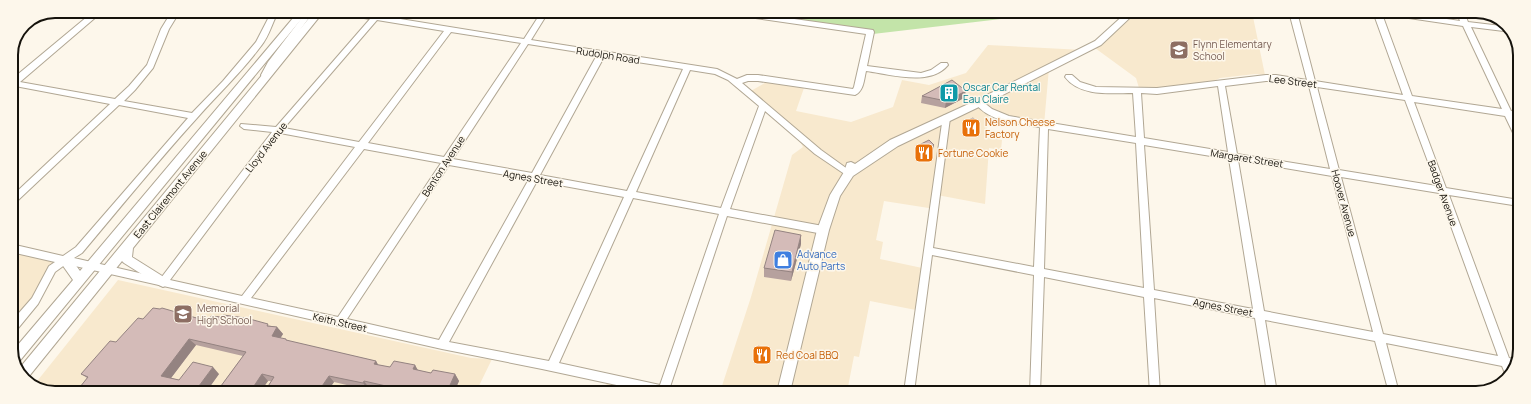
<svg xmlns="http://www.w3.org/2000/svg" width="1531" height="404" font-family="Manrope,sans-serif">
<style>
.built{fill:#f8e9ce}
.green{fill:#c3e4a9}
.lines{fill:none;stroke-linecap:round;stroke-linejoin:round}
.minor-casing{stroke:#b1a794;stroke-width:2}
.major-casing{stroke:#b1a794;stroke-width:2}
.minor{fill:#fff;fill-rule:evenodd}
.major{fill:#fff;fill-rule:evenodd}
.wall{fill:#b6a19e;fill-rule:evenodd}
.shaded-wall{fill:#948381}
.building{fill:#d4bbb8;stroke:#948381;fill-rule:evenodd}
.labels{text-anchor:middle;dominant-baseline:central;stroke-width:3;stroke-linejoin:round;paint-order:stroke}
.education-label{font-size:10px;fill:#785e54;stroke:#fdf7eb;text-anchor:start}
.street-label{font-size:10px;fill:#16130c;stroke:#fdf7eb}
.culture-label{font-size:10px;fill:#0d838f;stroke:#fdf7eb;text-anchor:start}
.food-label{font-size:10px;fill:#c56008;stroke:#fdf7eb;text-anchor:start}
.shop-label{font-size:10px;fill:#366cbe;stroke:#fdf7eb;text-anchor:start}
.rim{fill:none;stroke:#16130c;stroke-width:2}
</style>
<rect width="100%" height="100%" fill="#fdf7eb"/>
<path class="built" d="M1138,12H1252L1265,75L1255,74L1220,78L1212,82L1177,85L1166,88H1139L1136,78L1095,48L1109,38Z
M988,45L1083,50L1049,68L1044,125L989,112L986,137L1002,140L1001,150L989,148L985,204L937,195L935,209L884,201L876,240L883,242L880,259L927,269L921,311L870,301L859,357L854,356L847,392H720L751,297L792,155L803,147L795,133L749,92L770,80L805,85L796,111L851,122L893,107L902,80L929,85L966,73Z
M15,249L66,260L56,266L11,329V252Z
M118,280L471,358L492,359L476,392H44L34,385Z
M609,379L670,392H603Z"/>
<path class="green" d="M730,12H1061L873,34L870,32Z"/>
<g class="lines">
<defs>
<path id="minor" d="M94,11H103L20,82L115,99L129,86L147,65L161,29L172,11H180L169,29L153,68L135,90L124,101L192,113L223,81L256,42L272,11H279C272,22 270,35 261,46C242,72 218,94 197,118C157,162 120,208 82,253L74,258L161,278L272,132L244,129L240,126L241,124L276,127L370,19L335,13L332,11H351L524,39L542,11H549L531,40L717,69L737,79L747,75H758L853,89L854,87L866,34L728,14H716L712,12H744L873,30L874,32L867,66L921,73L931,70L941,63H947L948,65C930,87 890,74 866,71C864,79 864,91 855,95L758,81H748L742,83L821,150L853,173L852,175H846L815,154L765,111L730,209L823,226L826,227L828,230L826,233L823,234L727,216L670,387L674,389L675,392H649L542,369L442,349L66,264L55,272L38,304L15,332L11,333V322L32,298L49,266L55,262L11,252V244L63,256L76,247L188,118L119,105L14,204L11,205V197L110,104L15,86L11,88V80ZM377,20L444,31L359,142L284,128ZM451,32L521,43L444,157L368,143ZM528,44L597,55L532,173L453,159ZM604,57L683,69L627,191L540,175ZM690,70L715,74L728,80L759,106L721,208L636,192ZM280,133L355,147L242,296L170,280ZM364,149L441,163L338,317L251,298ZM449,165L529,179L439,340L347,319ZM537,181L624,197L549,361L449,342ZM633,198L719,214L660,385L559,363Z
M307,11H314L274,65L268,77H262L261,75L268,62Z
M1289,12H1297L1315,81L1403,95L1373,12H1400L1460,21L1457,12H1464L1468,22L1510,27L1512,32L1471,27L1511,111L1520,112V118L1514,117L1520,129V142L1516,139L1505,116L1414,102L1446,188L1519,200V206L1449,195L1509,358L1519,360L1507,378L1502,366L1386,343L1399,393H1389L1375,341L1265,320L1277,393H1267L1255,318L1154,298L1160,393H1150L1144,297L1044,277L1040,393H1030L1034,275L932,255L914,392H904L943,116L946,115L950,118L933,248L1034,267L1040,127C1018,124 989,122 975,103L976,101H982L992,109L1009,116L1136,137L1133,93C1111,93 1080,97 1065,77L1066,75H1072L1080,82L1096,87L1157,88L1266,75H1276L1307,80ZM1382,14L1463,26L1502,109L1412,96ZM1266,81H1276L1309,86L1330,169L1237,154L1225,86ZM1218,86L1228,152L1144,138L1141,93L1157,94ZM1317,87L1405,100L1437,186L1339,170ZM1048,129L1136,143L1144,288L1044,269ZM1144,145L1229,159L1253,309L1154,290ZM1238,160L1332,176L1373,332L1264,311ZM1341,177L1439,193L1498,356L1383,334Z"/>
<path id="major" d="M299,11H308L18,363L16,364L11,353L73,280L61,263L60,260L62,257C71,254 75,265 80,271Z
M315,11H324L133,248L132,257L167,279L169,282L167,285L163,287L159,285L124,263L122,261L26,380L22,378L18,370Z
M345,11H358L363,15L359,18Z
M1127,12H1136L1101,45L983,105L898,146L853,176L840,196L829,230L790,392H777L817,230L830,195L844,172L847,163L851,162L855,164L890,140L975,101L1095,41Z"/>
</defs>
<use href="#minor" class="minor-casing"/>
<use href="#major" class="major-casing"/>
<use href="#minor" class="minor"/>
<use href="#major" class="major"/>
</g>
<path class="wall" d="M966,91L964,98L945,108L921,103L922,96Z
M966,121L977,127L970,131L965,126Z
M919,145L933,150L923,156L918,150Z
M801,244L791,281L764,277V268Z
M221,317L277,327L283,334L280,338L288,341L376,361L378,365L390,367L415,365L417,370L431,373L455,374L459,381L454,392H388L369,388L368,390L334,382L327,392H265V391L271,381H268L260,392H76L87,378L81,374L143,319L207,321ZM196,345L243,356L218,390L209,388L219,374L179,380L171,378Z
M768,348V352L767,359L756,357V352Z"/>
<path class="shaded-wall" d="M966,91L964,98L945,108L946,101Z
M978,122L977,127L970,131L972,126Z
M934,145L933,150L923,156L924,151Z
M801,235V244L791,281L792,272Z
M277,327L283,334L278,342L272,336Z
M189,339L196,345L168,382L161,376Z
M376,361L380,368L374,364Z
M415,365L419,372L413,369Z
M213,367L219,374L206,392L199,386Z
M262,374L268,381L260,392H250Z
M455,374L459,381L454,392H447Z
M329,376L334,382L327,392H318Z
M364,381L369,388L368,390L363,383Z"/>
<path class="building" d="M952,80L966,91L946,101L922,96Z
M973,118L978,122L972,126L966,121Z
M929,140L934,145L924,151L919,145Z
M775,230L801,235L792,272L764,268Z
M153,308L160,309L162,308L207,321L211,316L221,317L223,315L246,318L268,324L267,326L277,327L272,336L286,339V340L376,361L374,364L390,367L394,361L415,365L413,369L431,373L433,370L455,374L447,392H420L409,390L408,391L364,381L363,383L329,376L318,392H267L265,391L274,377L262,374L250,392H76L88,377L81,374L110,341L116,342L138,318L143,319ZM189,339L246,352L218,390L199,386L213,367L193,362L179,380L161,376Z
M758,346L768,348L767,354L756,352Z"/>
<defs>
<symbol id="school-square" viewBox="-11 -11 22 22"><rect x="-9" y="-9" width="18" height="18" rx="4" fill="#8d6e63" stroke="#fdf7eb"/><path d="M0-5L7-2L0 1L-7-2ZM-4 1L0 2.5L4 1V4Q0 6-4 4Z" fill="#fff"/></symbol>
<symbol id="building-square" viewBox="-11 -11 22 22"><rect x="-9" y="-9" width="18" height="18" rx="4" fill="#0f9aa8" stroke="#fdf7eb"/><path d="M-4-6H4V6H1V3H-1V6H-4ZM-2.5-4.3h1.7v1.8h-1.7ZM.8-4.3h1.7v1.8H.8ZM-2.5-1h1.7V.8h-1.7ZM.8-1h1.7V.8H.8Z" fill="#fff"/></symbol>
<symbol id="restaurant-square" viewBox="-11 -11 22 22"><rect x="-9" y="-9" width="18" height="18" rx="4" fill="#e8710a" stroke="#fdf7eb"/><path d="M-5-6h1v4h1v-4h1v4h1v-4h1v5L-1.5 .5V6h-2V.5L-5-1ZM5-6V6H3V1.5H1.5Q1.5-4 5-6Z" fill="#fff"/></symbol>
<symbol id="shop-square" viewBox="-11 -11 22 22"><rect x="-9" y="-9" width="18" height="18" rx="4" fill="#3f7fe0" stroke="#fdf7eb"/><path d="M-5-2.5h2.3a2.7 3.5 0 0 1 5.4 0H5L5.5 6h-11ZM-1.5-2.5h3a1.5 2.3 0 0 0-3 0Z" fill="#fff"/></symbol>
</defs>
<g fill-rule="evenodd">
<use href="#school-square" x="1168" y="39" width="22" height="22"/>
<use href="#building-square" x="938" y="82" width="22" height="22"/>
<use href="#restaurant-square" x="960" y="117" width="22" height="22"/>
<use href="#restaurant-square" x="913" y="142" width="22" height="22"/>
<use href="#shop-square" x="772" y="249" width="22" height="22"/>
<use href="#school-square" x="172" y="303" width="22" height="22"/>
<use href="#restaurant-square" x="751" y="344" width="22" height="22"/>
</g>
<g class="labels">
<g class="education-label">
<text x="1193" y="44">Flynn Elementary<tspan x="1193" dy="12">School</tspan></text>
<text x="197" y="308">Memorial<tspan x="197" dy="12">High School</tspan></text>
</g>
<g class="street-label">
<text transform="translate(608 55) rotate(9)">Rudolph Road</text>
<text transform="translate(1293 81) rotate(7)">Lee Street</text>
<text transform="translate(266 147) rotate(-52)">Lloyd Avenue</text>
<text transform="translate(1247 158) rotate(9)">Margaret Street</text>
<text transform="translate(443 166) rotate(-57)">Benton Avenue</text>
<text transform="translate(533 178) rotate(10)">Agnes Street</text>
<text transform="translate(1443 193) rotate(70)">Badger Avenue</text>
<text transform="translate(170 194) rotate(-51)">East Clairemont Avenue</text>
<text transform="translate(1344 203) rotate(75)">Hoover Avenue</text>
<text transform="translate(1223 307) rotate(11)">Agnes Street</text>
<text transform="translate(340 322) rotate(13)">Keith Street</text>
</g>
<g class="culture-label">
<text x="963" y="87">Oscar Car Rental<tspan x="963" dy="12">Eau Claire</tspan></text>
</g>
<g class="food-label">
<text x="985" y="122">Nelson Cheese<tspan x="985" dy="12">Factory</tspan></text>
<text x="938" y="153">Fortune Cookie</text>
<text x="776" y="355">Red Coal BBQ</text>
</g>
<g class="shop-label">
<text x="797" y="254">Advance<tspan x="797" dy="12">Auto Parts</tspan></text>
</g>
</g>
<path d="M0 0H1531V404H0ZM55 18H1476A37 37 0 0 1 1513 55V349A37 37 0 0 1 1476 386H55A37 37 0 0 1 18 349V55A37 37 0 0 1 55 18Z" fill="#fdf7eb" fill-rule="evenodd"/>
<path class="rim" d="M55 18H1476A37 37 0 0 1 1513 55V349A37 37 0 0 1 1476 386H55A37 37 0 0 1 18 349V55A37 37 0 0 1 55 18Z"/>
</svg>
